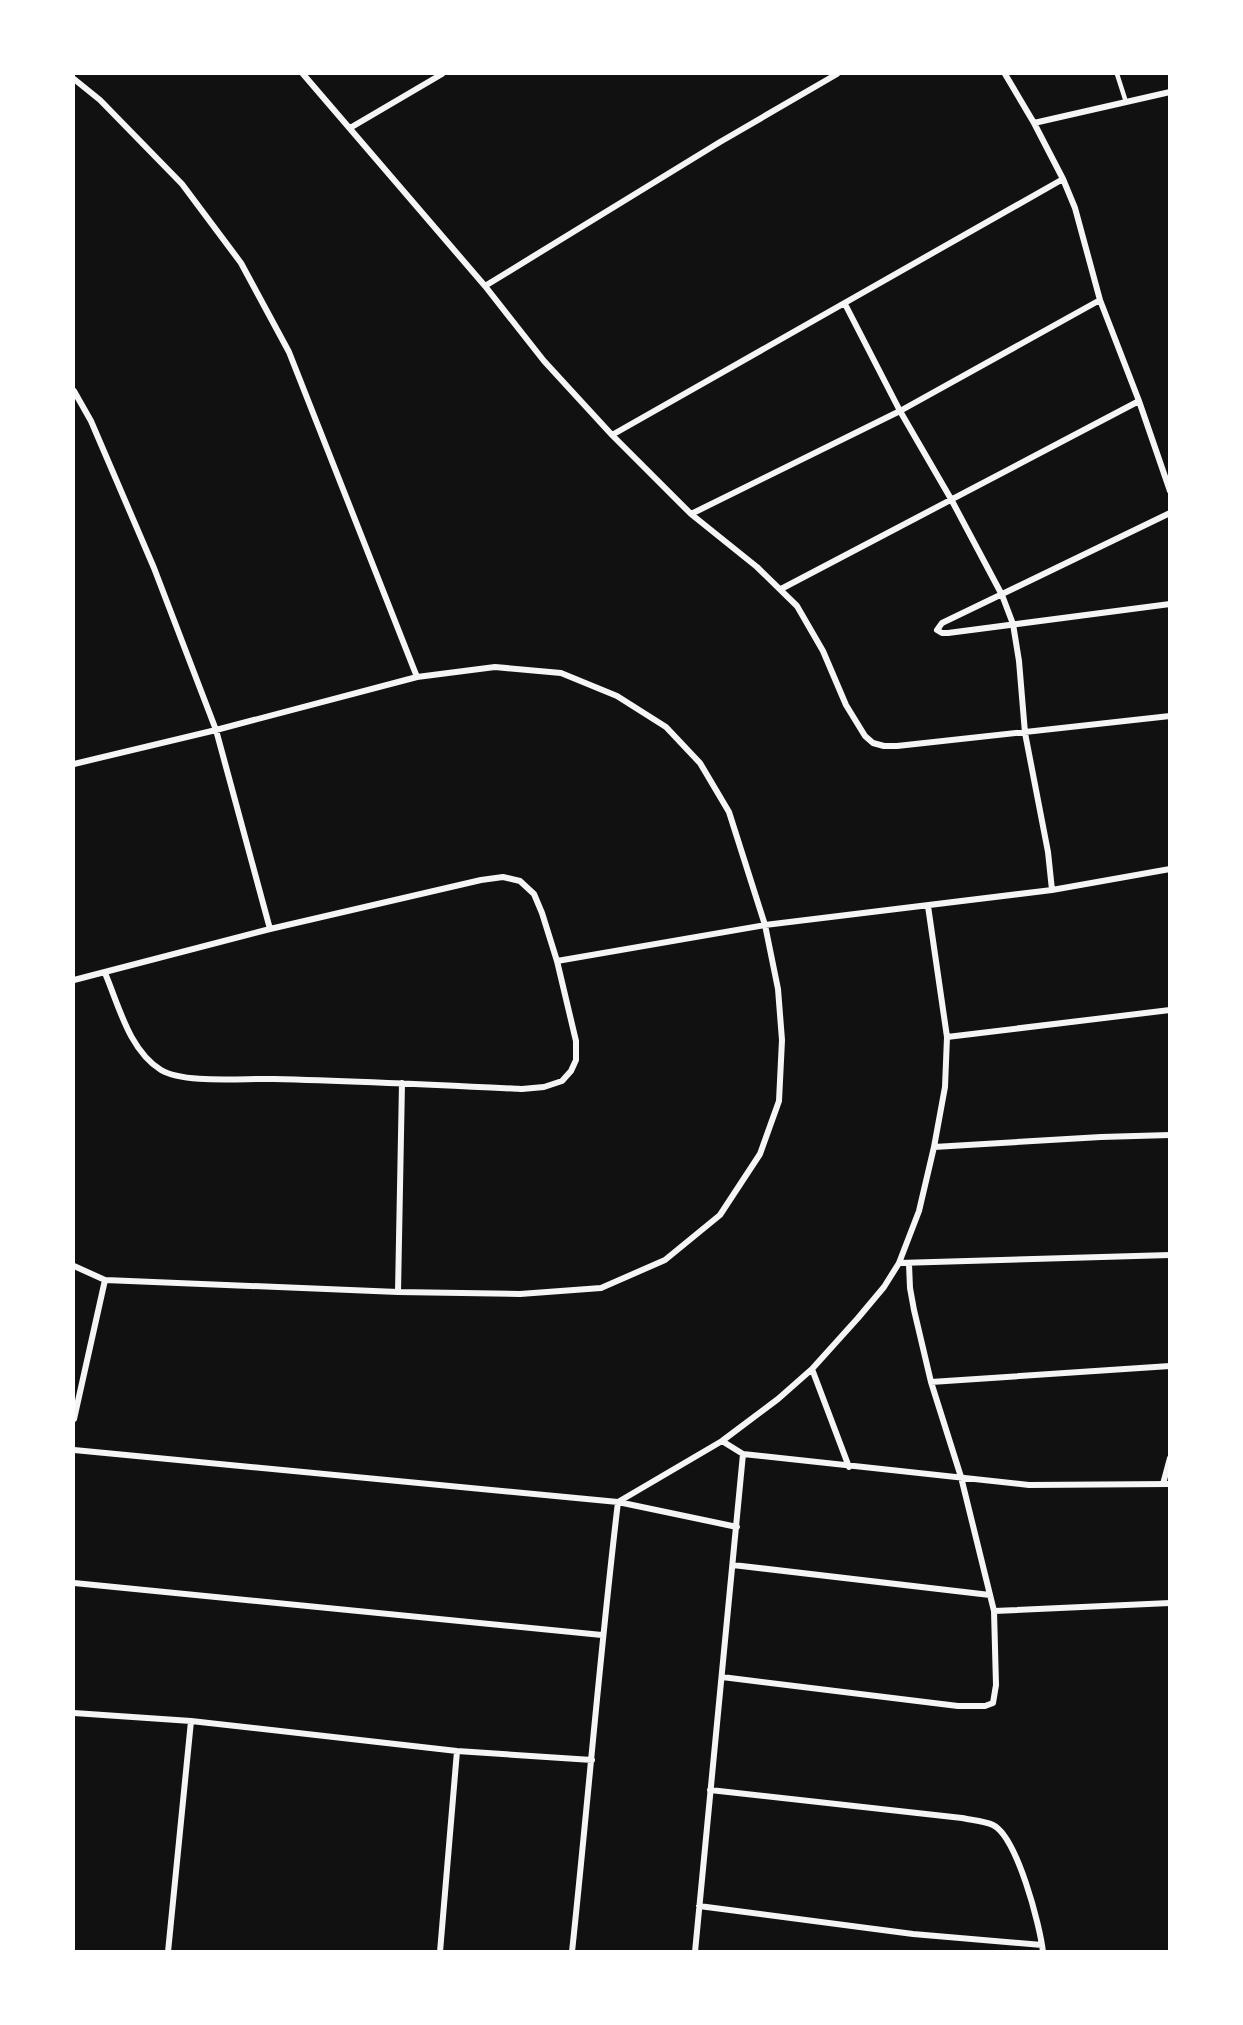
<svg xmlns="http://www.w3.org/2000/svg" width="1243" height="2025" font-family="'Asap Condensed',sans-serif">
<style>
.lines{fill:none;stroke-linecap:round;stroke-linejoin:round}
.service{stroke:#f5f5f5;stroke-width:4.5}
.minor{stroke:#f5f5f5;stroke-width:6}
</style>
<rect width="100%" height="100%" fill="#111"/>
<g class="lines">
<path class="service" d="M1117,74L1126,102"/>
<path class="minor" d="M303,74L485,286L544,361L612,435L691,514L757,567L797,606L823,651L846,705L865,736L873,743L884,746H897L1170,716
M1005,74L1034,123L1063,179L1075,208L1100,300L1139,401L1170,491
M74,79L100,100L182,184L241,263L289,352L417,677
M1034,123L1170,92
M350,128L442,74
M485,286L720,142L837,74
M845,304L900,411L951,499L1002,595L1013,624L1019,661L1025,733L1048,852L1052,890
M74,391L91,421L154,568L216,730L270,929
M612,435L1063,179
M1170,513L942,623L937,630L942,633H948L1170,604
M691,514L900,411L1100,300
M781,589L1139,401
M74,764L216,730L417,677L495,667L561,673L617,696L666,727L700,763L729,812L765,925L778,989L782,1040L779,1101L760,1154L720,1215L665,1260L601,1288L520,1294L398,1292L105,1280L74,1266
M557,961L765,925L1052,890L1170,869
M74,980L270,929L481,880L503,877L520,881L534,894L542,913L557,961L576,1041V1060L571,1071L562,1081L544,1087L522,1089C439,1085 357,1081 274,1079C245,1078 184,1084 161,1070C129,1050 119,1006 105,973
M947,1037L1170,1010
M934,1147L1101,1137L1170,1135
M899,1263L1170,1255
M398,1292L402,1083
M812,1369L849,1467
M931,1382L1170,1366
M74,1419L105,1280
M74,1450L618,1502L737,1527
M743,1454L1029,1485L1170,1484
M1163,1484L1170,1458
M733,1565L990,1595
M74,1583L602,1635
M994,1611L1170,1603
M722,1677L958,1706H985L993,1703L996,1685L994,1611L961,1477L931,1382L914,1310L910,1288L909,1264
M74,1713L191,1721L457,1751L592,1760
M710,1790L962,1818C971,1820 985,1821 993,1825C1017,1837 1040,1925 1043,1952
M699,1906L913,1934L1042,1945
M168,1952L191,1721
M440,1952L457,1751
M572,1952C588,1802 600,1652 618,1502L722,1441L778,1399L812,1369L858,1318L884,1287L899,1263L919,1211L934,1147L945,1087L947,1037L928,906
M695,1952L743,1454L722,1441"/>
</g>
<rect width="1243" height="2025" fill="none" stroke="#ffffff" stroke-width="150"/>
</svg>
